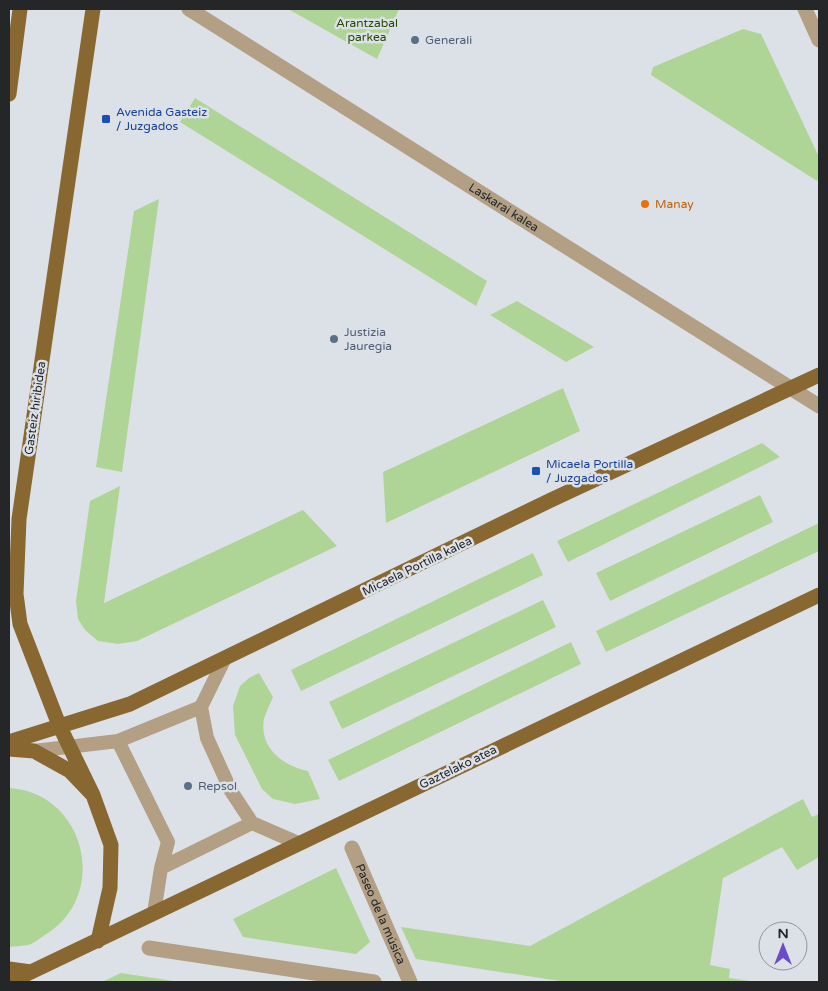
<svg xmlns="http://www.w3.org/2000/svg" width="828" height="991" font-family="'Varela Round',sans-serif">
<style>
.green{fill:#afd596}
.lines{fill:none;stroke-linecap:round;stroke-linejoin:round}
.lane{stroke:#b29f84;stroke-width:14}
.street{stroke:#b29f84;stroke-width:15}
.primary{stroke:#896731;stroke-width:15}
.service-dot{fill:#5c6f8a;stroke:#dce1e8;stroke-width:2}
.transit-dot{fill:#1a4fb4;stroke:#dce1e8;stroke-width:2}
.food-dot{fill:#e8710a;stroke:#dce1e8;stroke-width:2}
.labels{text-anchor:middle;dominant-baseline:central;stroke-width:5;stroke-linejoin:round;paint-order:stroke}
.park-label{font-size:12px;fill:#284b04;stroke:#dce1e8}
.service-label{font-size:12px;fill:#4e5e75;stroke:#dce1e8;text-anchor:start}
.transit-label{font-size:12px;fill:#164399;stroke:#dce1e8;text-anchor:start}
.food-label{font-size:12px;fill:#c56008;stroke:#dce1e8;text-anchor:start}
.street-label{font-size:12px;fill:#242628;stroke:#dce1e8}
</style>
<rect width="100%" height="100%" fill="#dce1e8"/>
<path class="green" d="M288,9H399L377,59Z
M743,29L761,34L819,157V177L817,181L651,75L653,67Z
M195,98L487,281L476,306L180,122Z
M159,199L122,472L96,467L134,211Z
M517,301L594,347L566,362L490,315Z
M563,388L580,431L386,523L383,472Z
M762,443L780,457L568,562L557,541Z
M120,486L104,603L303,510L337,546L137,641L118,644L98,641L85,630L78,619L76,601L90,501Z
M760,495L773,522L610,601L596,573Z
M819,523V551L606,652L596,631Z
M533,553L543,575L301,691L291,670Z
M543,600L556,627L342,729L329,702Z
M571,642L581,664L339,781L328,760Z
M259,673L273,697C270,704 266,712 264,719C259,748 283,766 308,771L320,799L295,804L273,799L262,789L235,735L233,706L240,686L249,678Z
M9,788C84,792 110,892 48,933C43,936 37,941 31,944C25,946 16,946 9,947Z
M803,799L812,817L819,814V857L797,870L782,847L723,878L710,965L730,969L729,978L757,982H566L416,959L401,927L530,946Z
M336,868L370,942L356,954L243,937L233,919Z
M121,973L180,982H102Z"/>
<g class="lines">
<path class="lane" d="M225,658L201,707L207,738L231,791L252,823L298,843
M118,741L201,707
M34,751L118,741L168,842L161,868L154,913
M161,868L252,823"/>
<g class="street">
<path id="s1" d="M189,9L819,406"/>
<path d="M805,9L819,40"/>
<path id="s2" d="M352,848L410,982"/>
<path d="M149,948L374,982"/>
</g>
<path class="primary" d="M9,94L20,9
M9,742L130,704L551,500L819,375
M9,749L34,751L70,771L93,795L111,845L110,888L98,941
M93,795L59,725L20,624L16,594L19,519L93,9
M9,969L31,972
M10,982L819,595"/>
</g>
<g class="service-dot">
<circle cx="415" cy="40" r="5"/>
<circle cx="334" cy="339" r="5"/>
<circle cx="188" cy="786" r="5"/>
</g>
<g class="transit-dot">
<rect x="101" y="114" width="10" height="10" rx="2.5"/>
<rect x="531" y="466" width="10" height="10" rx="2.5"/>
</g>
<circle class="food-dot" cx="645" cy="204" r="5"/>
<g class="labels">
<g class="park-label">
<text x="367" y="23">Arantzabal<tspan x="367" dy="14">parkea</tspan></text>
</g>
<g class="service-label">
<text x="425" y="40">Generali</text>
<text x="344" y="332">Justizia<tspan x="344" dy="14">Jauregia</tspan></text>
<text x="198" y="786">Repsol</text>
</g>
<g class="transit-label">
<text x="116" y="112">Avenida Gasteiz<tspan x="116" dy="14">/ Juzgados</tspan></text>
<text x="546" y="464">Micaela Portilla<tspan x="546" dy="14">/ Juzgados</tspan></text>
</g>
<g class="food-label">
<text x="655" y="204">Manay</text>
</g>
<g class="street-label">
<text stroke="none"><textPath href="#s1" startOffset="372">Laskarai kalea</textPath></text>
<text transform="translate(35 408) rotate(-82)">Gasteiz hiribidea</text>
<text transform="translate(417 566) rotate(-26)">Micaela Portilla kalea</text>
<text transform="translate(458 767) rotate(-26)">Gaztelako atea</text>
<text stroke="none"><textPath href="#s2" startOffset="72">Paseo de la música</textPath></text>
</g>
</g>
<rect width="828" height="991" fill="none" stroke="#242628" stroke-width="20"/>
<g transform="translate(783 946)"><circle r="24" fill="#dce1e8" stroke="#92969b"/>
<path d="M0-4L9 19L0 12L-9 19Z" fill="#6a4dc6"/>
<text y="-8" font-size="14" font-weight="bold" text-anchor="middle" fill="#242628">N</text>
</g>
</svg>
